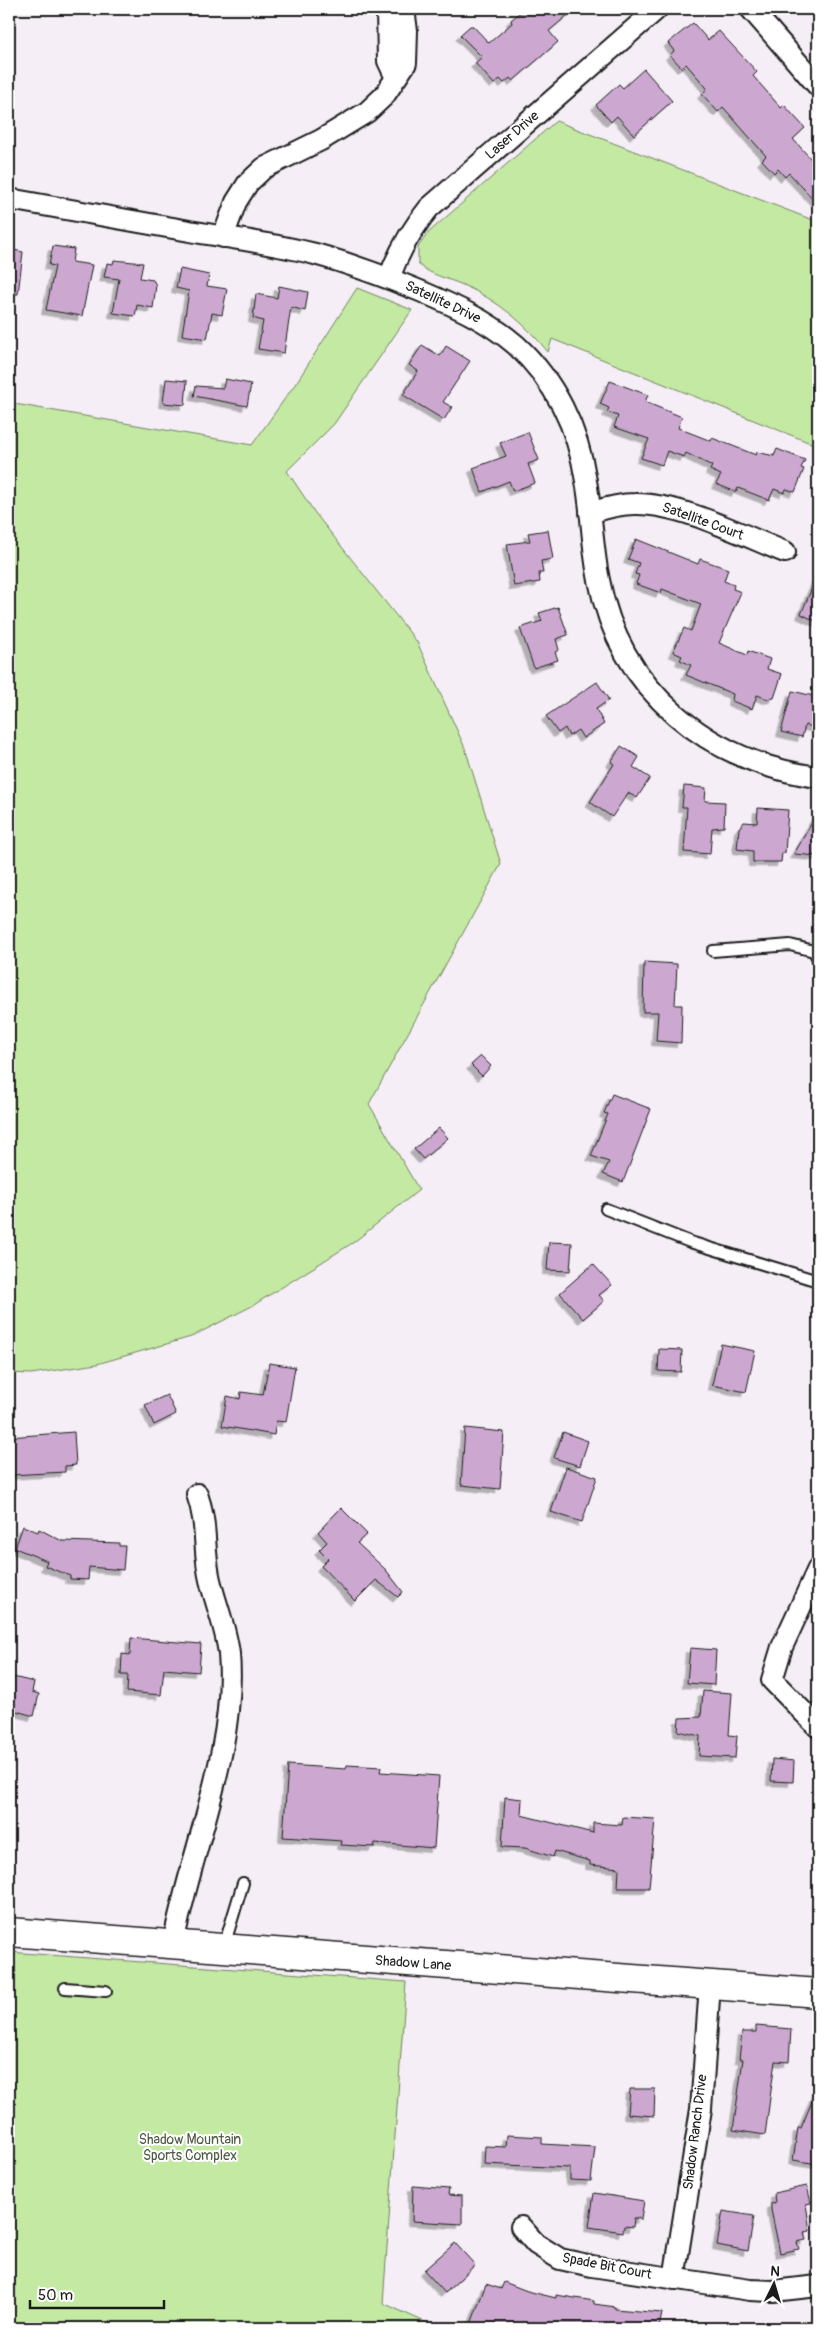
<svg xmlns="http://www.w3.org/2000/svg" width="827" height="2337" font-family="Pangolin,sans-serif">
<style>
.green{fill:#c4e9a3;stroke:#708260}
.building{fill:#cca8d1;stroke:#1c1c1c;filter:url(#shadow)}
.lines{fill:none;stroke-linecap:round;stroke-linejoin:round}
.lane-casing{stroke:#1c1c1c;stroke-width:14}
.street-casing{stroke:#1c1c1c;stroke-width:24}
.secondary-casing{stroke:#1c1c1c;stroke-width:31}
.lane{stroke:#fff;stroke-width:10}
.street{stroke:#fff;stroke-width:20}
.secondary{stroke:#fff;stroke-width:28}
.labels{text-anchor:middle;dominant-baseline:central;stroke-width:4;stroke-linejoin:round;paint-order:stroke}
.street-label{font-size:14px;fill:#1c1c1c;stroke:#fff}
.park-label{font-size:14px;fill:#4e5a44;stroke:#fff}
</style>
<defs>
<filter id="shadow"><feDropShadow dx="-4.5" dy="4.5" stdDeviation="0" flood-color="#0004"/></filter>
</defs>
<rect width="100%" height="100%" fill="#f5eef6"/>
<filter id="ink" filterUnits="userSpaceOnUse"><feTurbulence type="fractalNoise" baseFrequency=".02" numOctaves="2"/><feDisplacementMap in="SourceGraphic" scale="10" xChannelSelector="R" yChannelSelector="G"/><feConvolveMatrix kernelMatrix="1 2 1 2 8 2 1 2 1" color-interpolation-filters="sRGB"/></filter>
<g filter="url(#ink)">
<path class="green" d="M556,121L818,222V446L552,339L548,352C525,323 497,300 463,285C449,279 430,275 418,264V247L428,233Z
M357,288L412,310L334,424L287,471L315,513L417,642L465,748L501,864L369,1104L419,1190L354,1242L252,1306L191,1337L97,1364L31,1374L9,1373V403L252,445L298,380Z
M9,1952L406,1982L383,2303L438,2328H9Z"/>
<path class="building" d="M524,9H575L549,31L558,42L513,81L510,78L504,83L500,79L494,84L475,63L482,57L460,35L470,26H473L489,43L512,23L511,20Z
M693,23L708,40L719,31L757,72L753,76L781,108L784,105L805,128L793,139L818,167V204L789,173L785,177L778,169L774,173L762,160L766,156L723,107L718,112L702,94L707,89L706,87L686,64L682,68L670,55L674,51L668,43Z
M644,69L672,101L634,135L617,116L611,122L596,105L619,84L623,88Z
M53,246L74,249L72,262L92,265L82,316L46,310L55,266L49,265Z
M9,249L23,252L18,294H9Z
M114,260L143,263L140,278L153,280L156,285L153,308L137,305L135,316L113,313L119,279L104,277L107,263L113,264Z
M180,269L209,275L207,286L227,289L222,315L212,313L207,339L182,335L189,291L176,288Z
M279,286L308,292L305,311L291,307L284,353L258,349L263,321L253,318L256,294L277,298Z
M422,345L440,356L446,346L470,361L443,402L452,407L444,420L403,395L418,371L409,365Z
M166,379L187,381L185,405L163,403Z
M225,379L251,384L247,406L194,396L196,386L223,388Z
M610,381L648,395L645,402L682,417L678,428L711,441L712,438L756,455L757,452L774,456L777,449L805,460L801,468L804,469L795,492L786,489L784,493L774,489L769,500L738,488L736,492L716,484L721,475L710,470L712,466L686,453L684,457L667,451L662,465L641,458L649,439L614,427L618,416L607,412L609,408L600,404Z
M528,432L539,460L528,464L535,483L513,491L509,481L482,492L473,468L506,456L500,443Z
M548,530L553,559L541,561L543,573H539L540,582L514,586L507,544L530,541L528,533Z
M636,539L698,564L700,559L728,569L724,581L734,585L733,589L741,592L719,643L747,655L748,651L770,659L767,669L782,674L774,698L768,699L757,695L752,709L732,701L733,694L686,675L691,665L680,660L682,656L673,652L684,628L691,631L701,604L662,589L661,593L636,584L639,575L635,574L639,563L628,559Z
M818,574V622L801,614Z
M558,607L568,635L556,639L559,650L555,652L558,660L534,668L520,628L542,621L539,613Z
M597,682L609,700L596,709L604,724L583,738L578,730L569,736L565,728L558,733L546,716Z
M792,691L818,697V728L805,725L802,737L781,732Z
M621,746L639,757L633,767L650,778L637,798L628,793L612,817L590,802L614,764L611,762Z
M684,786L706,788L705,801L725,802L724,827L712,828L710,854L684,852L687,807H682Z
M758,808L788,810L785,853H782L781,862H753V851L737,849L739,828L744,822L757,823Z
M818,812V856L794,854Z
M644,962L677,964L675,1005H682L681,1043L656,1041L658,1012H643Z
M481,1056L491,1066L482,1076L471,1065Z
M612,1094L651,1109L623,1182L603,1174L609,1162L591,1156L608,1114L604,1113Z
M439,1128L448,1138L423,1159L414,1149Z
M549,1242L572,1243L570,1271L547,1270Z
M593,1264L612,1285L599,1295L604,1301L583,1319L560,1293Z
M721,1344L755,1351L746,1392L712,1385Z
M659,1349L682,1350L681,1372L658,1371Z
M269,1363L295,1367L286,1422L276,1421L274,1435L222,1426L227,1396L240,1399L241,1392L263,1395Z
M167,1395L176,1414L154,1425L145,1405Z
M465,1428L504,1432L500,1489L461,1485Z
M74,1432L76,1465L65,1466V1472L12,1475V1471H9V1437Z
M563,1432L588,1441L580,1466L554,1458Z
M566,1467L597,1477L582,1522L551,1512Z
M341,1508L367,1534L357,1543L386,1570L403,1592L398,1597L376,1580L355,1601L321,1566L328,1559L319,1550L327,1542L318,1532Z
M23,1526L38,1532L39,1529L62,1541L119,1543V1546H125L123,1570L89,1567L88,1580L70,1579V1576L45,1566L47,1561L15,1548Z
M131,1638L201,1644L199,1672L164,1669L161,1695L127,1692L128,1675H121L122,1654L130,1655Z
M690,1648L716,1650L714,1685L687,1683Z
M9,1676L34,1682L32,1692L39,1694L34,1716L9,1709Z
M703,1691L732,1693L729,1735L737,1736L735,1758L699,1756L700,1736L678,1731L679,1718L701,1717Z
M772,1759L794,1761L793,1782L771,1781Z
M288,1765L346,1769L347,1765L381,1767L380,1772L439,1776L434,1848L375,1843L374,1847L341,1845L342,1841L283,1837Z
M505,1797L522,1799L521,1815L593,1833V1823L622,1825L623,1817L655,1819L649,1888H618L619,1868L590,1865V1861L555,1851L553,1857L525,1848L502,1847Z
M756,2026L791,2029L789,2062L775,2061L765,2135L733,2130L743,2059H739L742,2032H756Z
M818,2087V2164L793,2160L798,2128H801Z
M630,2089H655L654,2116L628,2114Z
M507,2135L542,2137V2144L595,2147L591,2181L570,2180V2168L484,2164L485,2146L506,2147Z
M413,2186L449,2189L448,2195L462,2196V2224L412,2221Z
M807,2186L811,2203L806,2204L810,2231L804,2232L806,2240L797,2242L799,2249L780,2253L771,2210V2204L775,2203L774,2193Z
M594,2193L644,2201L641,2219L634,2218L633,2227L624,2226L623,2232L589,2227Z
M723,2211L754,2216L748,2251L717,2245Z
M455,2243L475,2265L445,2293L424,2270Z
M504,2282L527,2291L556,2298V2295L594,2301V2304L615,2307V2309L662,2313L659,2328H482L471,2324L486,2284L501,2289Z"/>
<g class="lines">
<defs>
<path id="lane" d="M713,951L790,945L814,951L818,959
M606,1209L690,1242L818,1281
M224,1946L243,1883
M65,1988L106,1991"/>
<path id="street" d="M387,9L388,61L396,78
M751,9L818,86
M9,199C67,209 126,220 184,230C228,238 272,243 315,254C351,264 386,277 420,291C455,306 487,320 516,345C555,381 578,429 586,481C592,513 592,547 599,580C620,691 710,763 818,777
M223,237L236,202L248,183L264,168L321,140L367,112L384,96L406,63L407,31L404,9
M389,278C399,251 411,230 429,208L657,9
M590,513C605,508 620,504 635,504C680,503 742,535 785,552
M818,1569L782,1647L772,1680L818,1727
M173,1945C190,1852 237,1749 229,1654C226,1628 216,1605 210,1580C203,1551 208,1524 197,1494
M521,2227L536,2244L560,2259L592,2266L750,2290L773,2291L818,2286
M674,2279L701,2109L710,1985"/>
<path id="secondary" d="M9,1932L818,1993"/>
</defs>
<use href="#lane" class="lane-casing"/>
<use href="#street" class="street-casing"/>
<use href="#secondary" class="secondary-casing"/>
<use href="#lane" class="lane"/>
<use href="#street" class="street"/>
<use href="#secondary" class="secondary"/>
</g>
</g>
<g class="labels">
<g class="street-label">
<text transform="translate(512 135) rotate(-41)">Laser Drive</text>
<text transform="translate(443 302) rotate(25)">Satellite Drive</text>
<text transform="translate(703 521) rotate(20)">Satellite Court</text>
<text transform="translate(413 1963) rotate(4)">Shadow Lane</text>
<text transform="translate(695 2132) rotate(-83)">Shadow Ranch Drive</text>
<text transform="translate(607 2266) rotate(11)">Spade Bit Court</text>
</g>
<g class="park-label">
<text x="190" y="2139">Shadow Mountain<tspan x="190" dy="16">Sports Complex</tspan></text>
</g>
</g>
<rect width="827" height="2337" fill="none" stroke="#fff" stroke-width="30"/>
<rect x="15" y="15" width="797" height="2307" fill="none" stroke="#1c1c1c" stroke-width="2" filter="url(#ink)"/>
<g transform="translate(774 2284) rotate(5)" stroke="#ffffff" stroke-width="4" paint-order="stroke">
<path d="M0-4L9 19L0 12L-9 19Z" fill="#1c1c1c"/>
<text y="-8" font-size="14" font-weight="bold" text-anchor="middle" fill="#1c1c1c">N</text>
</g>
<path d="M30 2300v8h134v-8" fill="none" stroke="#1c1c1c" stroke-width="2.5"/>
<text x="38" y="2300" font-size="15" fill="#1c1c1c" stroke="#ffffff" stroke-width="4" paint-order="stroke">50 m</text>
</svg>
